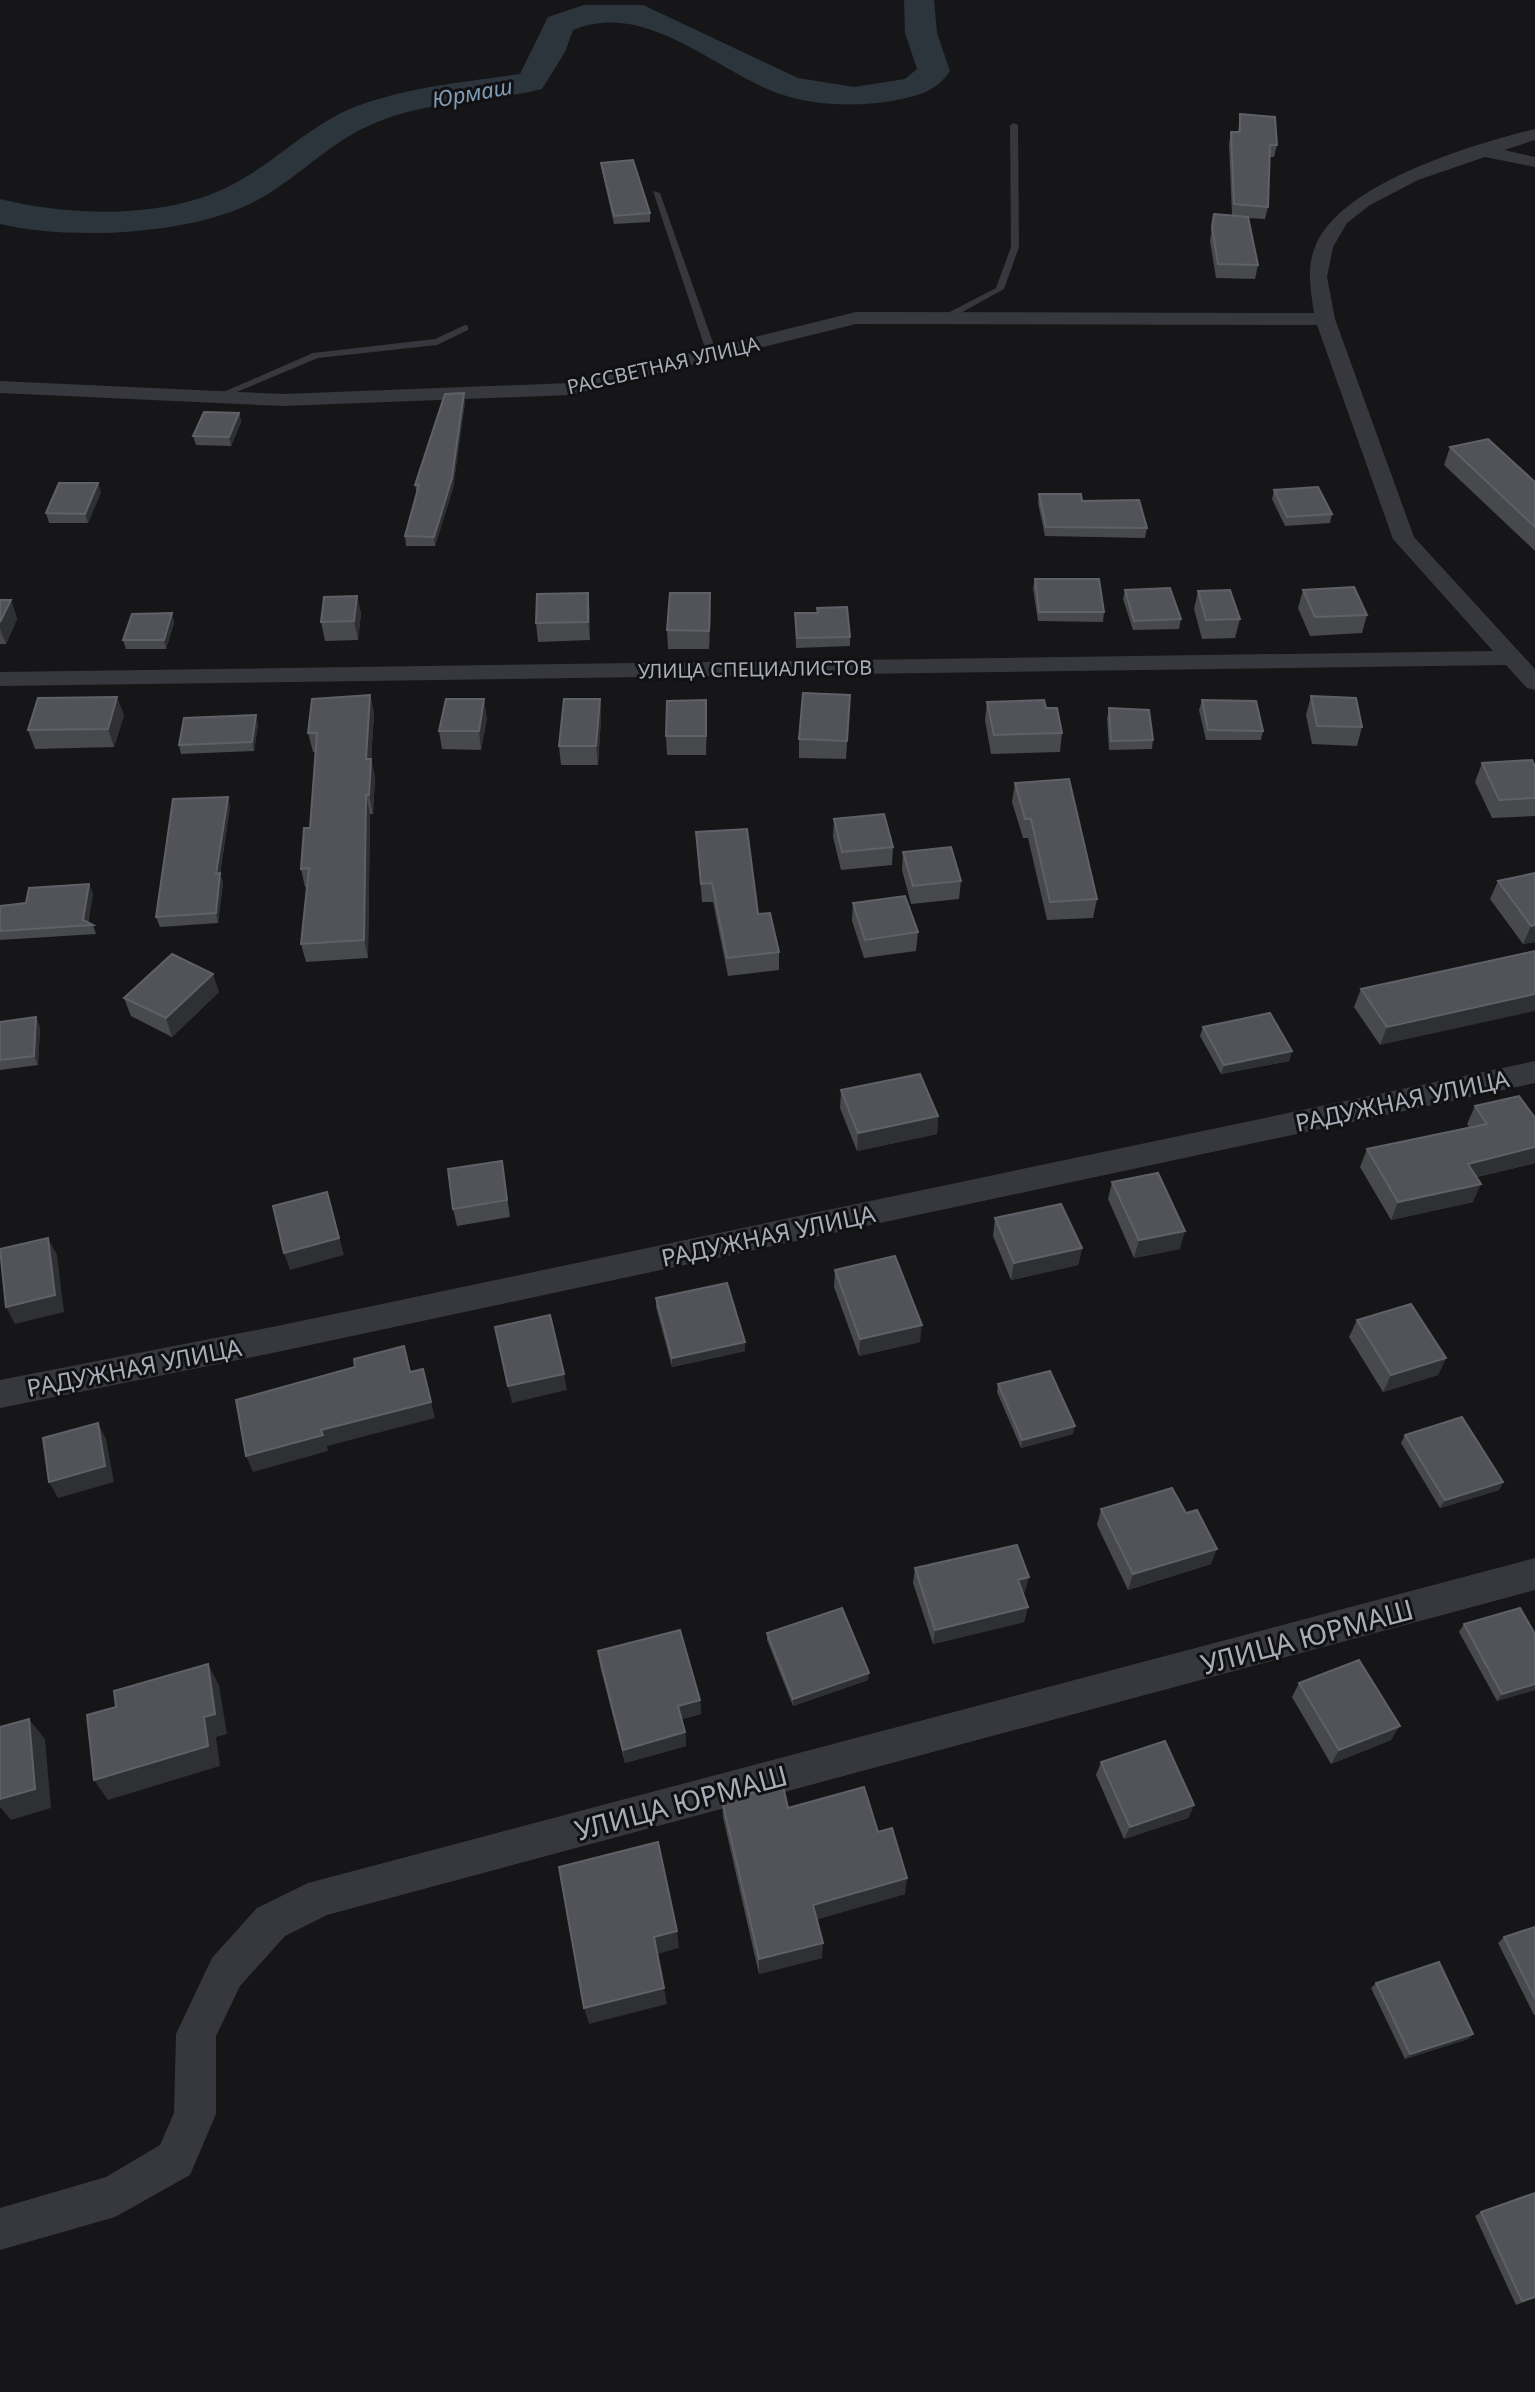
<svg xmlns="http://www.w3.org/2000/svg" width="1535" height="2392" font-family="'Noto Sans',sans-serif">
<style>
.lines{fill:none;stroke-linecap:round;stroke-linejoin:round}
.river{fill:#2c353c;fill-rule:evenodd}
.service{fill:#37383d;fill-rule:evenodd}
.minor{fill:#37383d;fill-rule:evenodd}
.wall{fill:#47494d}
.shaded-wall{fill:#2f3033}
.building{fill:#525359;stroke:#5f6168;stroke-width:2}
.labels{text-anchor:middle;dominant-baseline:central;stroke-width:6;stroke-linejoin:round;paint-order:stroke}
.far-street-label{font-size:20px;fill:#a8adb8;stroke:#111113}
.far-water-label{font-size:22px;font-style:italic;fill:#7f9bb3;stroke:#111113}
.street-label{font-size:24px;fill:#a8adb8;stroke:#111113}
.near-street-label{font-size:28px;fill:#a8adb8;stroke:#111113}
</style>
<rect width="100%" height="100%" fill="#161618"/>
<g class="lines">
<path class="river" d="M904,0H934L937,33L950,71C935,93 917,96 892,101C855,107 814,106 777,93C712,68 645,0 573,30L565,52L542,89C487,103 428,100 375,123C333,140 302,174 263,197C199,235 72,241 0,224V199C73,217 172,220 239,181C278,159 310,126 352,108C405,87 464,82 520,74L548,17L584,5H643L798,78L854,87L905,79L917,69L905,33Z"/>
<path class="service" d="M1014,123L1018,125L1019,247L1004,289L948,320H942V316L996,288L1011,247L1010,125Z
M653,191L660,193L717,354L715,356L707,354Z
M465,325L468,326V330L437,345L318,358L220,399L212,397L313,353L435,339Z"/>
<path class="minor" d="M1535,129V140L1504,150L1535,157V167L1485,157L1418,180L1370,205L1347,223L1333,247L1327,277L1335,319L1414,537L1535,669V690L1527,688L1506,665L0,686V672L1493,651L1393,539L1317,325L856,324L570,395L283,406L0,393V381L283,394L570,383L856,312L1314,313C1311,291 1306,269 1315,247C1339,184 1473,144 1535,129Z
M1535,1061V1083L282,1351L0,1408V1380L282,1325Z
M1535,1558V1590L327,1915L285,1936L240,1986L216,2036V2114L190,2175L115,2217L0,2250V2208L106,2177L160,2145L174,2113L176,2034L212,1958L257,1908L308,1883Z"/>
</g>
<path class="wall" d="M1240,114L1277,145L1274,157H1269L1268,207L1265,219L1248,218L1258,265L1255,279L1216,278L1210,241L1214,214L1232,215L1229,144L1231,132H1238Z
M601,163L650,213V222L614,224L602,171Z
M464,393L465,402L453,488L435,546H406L405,536L417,494L415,485Z
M239,413L241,422L231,446L196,445L193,436Z
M1450,447L1535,482V551L1444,465Z
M1274,490L1332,514L1330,523L1285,526L1272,499Z
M101,492L88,523H49L46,513Z
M1039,494L1082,501L1147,528L1145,538L1045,536L1038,503Z
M1035,579L1104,612L1103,622L1038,621L1033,588Z
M1125,590L1181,619L1179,629L1133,630L1123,599Z
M1303,590L1367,615L1362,633L1310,636L1298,608Z
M1198,591L1240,619L1235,638L1202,639L1194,609Z
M357,596L361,614L358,640L325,641L321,622Z
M0,600H11L17,619L6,644H0Z
M590,611V640L538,642L536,623Z
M711,612L709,649H668L667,630Z
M172,613L174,623L166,649H126L123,640Z
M795,613H817L850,637V646L796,648Z
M370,695L374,714L371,760L375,777L373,814H370L368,958L306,962L301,944L307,887H305L301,869L310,828L316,752H313L308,733Z
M850,695L846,759L799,758V739Z
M1311,696L1362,727L1357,746L1312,744L1306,715Z
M600,699L601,718L598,765H561L559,746Z
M1202,700L1263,731L1261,740H1206L1199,710Z
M987,702L1046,708L1062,733L1060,752L991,754L985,720Z
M1109,708L1153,740L1152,749L1109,750L1107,718Z
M124,715L114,747L35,749L28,730Z
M487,718L481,750L442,749L439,731Z
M707,719L706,755H667L666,736Z
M258,724L254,751L181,754L179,745Z
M1482,763L1535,767V816L1492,818L1475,782Z
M1015,783L1097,899L1093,918L1047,920L1028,838H1023L1012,802Z
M230,806L220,874L223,883L218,923L160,927L156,917Z
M834,819L893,847L892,865L841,870L833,837Z
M696,832L758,914L779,952V970L728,976L713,902H702Z
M903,852L961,881L959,899L911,904L902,870Z
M1535,873V942L1523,944L1490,899L1498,881Z
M93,893L88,923L93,925L96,934L0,940V906Z
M853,903L918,932L916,951L864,958L852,921Z
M1535,951L1380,1045L1354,1007L1361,989Z
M219,992L172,1037L131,1016L124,998Z
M0,1022L40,1027L38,1065L0,1070Z
M1203,1027L1292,1051L1289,1061L1221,1074L1200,1036Z
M841,1090L938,1116L937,1134L857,1151L840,1108Z
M1475,1106L1535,1118V1163L1477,1177L1473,1202L1391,1220L1360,1167L1367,1149L1469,1127L1467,1124Z
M502,1161L510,1217L457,1226L453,1209Z
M1112,1182L1180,1249L1134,1258L1108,1199Z
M995,1218L1082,1248L1078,1265L1011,1280L993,1236Z
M835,1270L920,1342L859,1356L834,1287Z
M656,1298L745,1342V1351L672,1367L656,1307Z
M1357,1320L1446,1358L1438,1375L1383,1392L1349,1337Z
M998,1384L1073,1434L1021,1448L997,1392Z
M1405,1435L1503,1482L1499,1490L1440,1508L1401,1443Z
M1101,1509L1211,1564L1128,1590L1097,1525Z
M915,1568L1025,1592L1023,1593L1028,1607L1024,1622L933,1644L913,1583Z
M1464,1624L1535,1690L1497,1701L1459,1632Z
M767,1633L868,1680L793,1706L767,1640Z
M598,1651L700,1700L701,1714L682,1719L685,1732L686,1746L625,1763L600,1666Z
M1299,1683L1391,1740L1331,1764L1292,1697Z
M1101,1762L1194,1805L1188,1818L1124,1839L1096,1775Z
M722,1800L788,1808L878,1832L905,1894L817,1919L822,1958L759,1974L723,1817Z
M1535,1927V2015H1534L1498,1943L1504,1937Z
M1376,1983L1473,2034L1468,2039L1405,2059L1371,1988Z
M1481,2212L1535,2298L1516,2305L1475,2216Z"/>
<path class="shaded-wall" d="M464,393L465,402L453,488L435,546L434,537Z
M239,413L241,422L231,446L229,437Z
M98,483L101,492L88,523L85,514Z
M588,593L590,611V640L588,622Z
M710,593L711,612L709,649V631Z
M357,596L361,614L358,640L354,621Z
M11,600L17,619L6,644L0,629V622Z
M172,613L174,623L166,649L164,640Z
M370,695L374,714L371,760L375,777L373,814L369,795L366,759Z
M117,697L124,715L114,747L108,729Z
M484,699L487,718L481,750L479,731Z
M600,699L601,718L598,765L596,746Z
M256,715L258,724L254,751L252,742Z
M366,795L370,814L368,958L364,940Z
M228,797L230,806L220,874L223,883L218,923L216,913V874Z
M89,884L93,893L87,925L83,920Z
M1535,925V942L1523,944L1531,926Z
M213,974L219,992L172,1037L166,1018Z
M1535,994V1011L1380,1045L1387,1027Z
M36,1017L40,1027L38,1065L34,1056Z
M1292,1051L1289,1061L1221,1074L1224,1065Z
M938,1116L937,1134L857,1151L858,1133Z
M1535,1147V1163L1460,1181L1468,1164Z
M1481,1184L1473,1202L1391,1220L1398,1202Z
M332,1210L344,1255L290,1270L284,1253Z
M1185,1231L1180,1249L1134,1258L1139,1240Z
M48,1238L57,1255L64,1312L15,1324L6,1307Z
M1082,1248L1078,1265L1011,1280L1014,1263Z
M922,1325L920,1342L859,1356L860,1339Z
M745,1342V1351L672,1367V1358Z
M1446,1358L1438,1375L1383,1392L1391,1375Z
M423,1369L435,1418L327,1446L328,1451L253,1472L246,1456L321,1430Z
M564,1374L567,1390L512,1403L508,1386Z
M98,1423L106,1439L114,1482L58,1498L49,1482Z
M1075,1426L1073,1434L1021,1448L1022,1440Z
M1503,1482L1499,1490L1440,1508L1445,1500Z
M1217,1549L1211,1564L1128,1590L1133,1574Z
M1029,1577L1025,1592L1015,1595L1018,1580Z
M1028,1607L1024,1622L933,1644L935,1630Z
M208,1664L219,1685L227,1734L216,1737L220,1766L108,1800L94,1780L204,1717Z
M869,1673L868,1680L793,1706V1699Z
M1535,1684V1690L1497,1701L1502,1694Z
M700,1700L701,1714L679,1720L678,1706Z
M29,1719L45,1739L51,1808L11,1820L0,1807V1788Z
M1400,1726L1391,1740L1331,1764L1339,1750Z
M685,1732L686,1746L625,1763L623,1750Z
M1194,1805L1188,1818L1124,1839L1130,1827Z
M907,1878L905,1894L812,1921L813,1905Z
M677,1931L679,1948L657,1954L654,1937Z
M823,1943L822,1958L759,1974V1959Z
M664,1988L667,2004L589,2024L584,2008Z
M1473,2034L1468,2039L1405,2059L1410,2054Z"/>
<path class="building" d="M1240,114L1275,117L1277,145H1270L1268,207L1234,204L1231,132H1240Z
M633,160L650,213L614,216L601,163Z
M1214,214L1248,217L1258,265L1218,264L1212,227Z
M464,393L452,478L434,537L405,536L419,485H415L445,394Z
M204,412L239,413L229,437L193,436Z
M1488,439L1535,482V527L1450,447Z
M59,483H98L85,514L46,513Z
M1318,487L1332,514L1287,517L1274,490Z
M1039,494H1081L1082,501L1139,500L1147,528L1046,527Z
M1035,579H1099L1104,612H1039Z
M1354,587L1367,615L1315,617L1303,590Z
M1170,588L1181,619L1134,621L1125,590Z
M1230,590L1240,619L1206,620L1198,591Z
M588,593V622L536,623L537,594Z
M670,593H710L709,631L667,630Z
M357,596L354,621L321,622L324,597Z
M0,600H11L0,622Z
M847,607L850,637L797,638L795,613H818L817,608Z
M172,613L164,640H123L132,614Z
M803,693L850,695L847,741L799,739Z
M370,695L366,759H371L369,795H366L364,940L301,944L309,868L301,869L304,828H310L317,733H308L312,699Z
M1311,696L1356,698L1362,727L1317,726Z
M117,697L108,729L28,730L38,698Z
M446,699H484L479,731H439Z
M564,699H600L596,746H559Z
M706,700V736H666L667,701Z
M1044,700L1046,708H1057L1062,733L994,735L987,702Z
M1202,700L1256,701L1263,731L1208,730Z
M1109,708L1149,710L1153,740L1111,741Z
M256,715L252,742L179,745L184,718Z
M1532,760L1535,767V798L1499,800L1482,763Z
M1069,779L1097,899L1050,902L1031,819H1025L1015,783Z
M228,797L216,874L220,873L216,913L156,917L173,799Z
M884,814L893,847L842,852L834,819Z
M747,829L758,914L770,913L779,952L727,958L712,883L701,884L696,832Z
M951,847L961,881L913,886L903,852Z
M1535,873V925L1531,926L1498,881Z
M89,884L83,920L93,925L0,931V906L26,903L29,888Z
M905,896L918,932L865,940L853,903Z
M1535,951V994L1387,1027L1361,989Z
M172,954L213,974L166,1018L124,998Z
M1270,1013L1292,1051L1224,1065L1203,1027Z
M36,1017L34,1056L0,1060V1022Z
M920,1074L938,1116L858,1133L841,1090Z
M1519,1096L1535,1118V1147L1468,1164L1481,1184L1398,1202L1367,1149L1487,1124L1475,1106Z
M502,1161L507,1200L453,1209L448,1169Z
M1158,1173L1185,1231L1139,1240L1112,1182Z
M327,1192L339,1238L284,1253L273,1206Z
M1061,1204L1082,1248L1014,1263L995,1218Z
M48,1238L55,1295L6,1307L0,1249Z
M895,1256L922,1325L860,1339L835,1270Z
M727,1283L745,1342L672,1358L656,1298Z
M1411,1304L1446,1358L1391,1375L1357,1320Z
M550,1315L564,1374L508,1386L495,1327Z
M404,1346L410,1372L423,1369L431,1402L321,1430L323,1435L246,1456L236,1400L355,1367L354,1359Z
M1050,1371L1075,1426L1022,1440L998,1384Z
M1462,1417L1503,1482L1445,1500L1405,1435Z
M98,1423L105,1466L49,1482L43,1438Z
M1172,1488L1186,1513L1197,1510L1217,1549L1133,1574L1101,1509Z
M1017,1545L1029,1577L1018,1580L1028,1607L935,1630L915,1568Z
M842,1608L869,1673L793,1699L767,1633Z
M1520,1608L1535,1634V1684L1502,1694L1464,1624Z
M680,1630L700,1700L678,1706L685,1732L623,1750L598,1651Z
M1359,1660L1400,1726L1339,1750L1299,1683Z
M208,1664L215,1714L204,1717L208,1746L94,1780L87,1715L116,1707L114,1691Z
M29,1719L35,1789L0,1799V1727Z
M1165,1741L1194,1805L1130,1827L1101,1762Z
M783,1786L788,1808L864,1787L878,1832L892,1828L907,1878L813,1905L823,1943L759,1959L722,1800Z
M658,1842L677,1931L654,1937L664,1988L584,2008L559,1867Z
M1535,1927V1999L1504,1937Z
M1439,1962L1473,2034L1410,2054L1376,1983Z
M1535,2193V2297L1522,2301L1481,2212Z"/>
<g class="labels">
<g class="far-street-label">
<text transform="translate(663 365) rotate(-13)">РАССВЕТНАЯ УЛИЦА</text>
<text transform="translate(755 669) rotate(-1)">УЛИЦА СПЕЦИАЛИСТОВ</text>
</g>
<g class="far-water-label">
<text transform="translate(472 92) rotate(-10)">Юрмаш</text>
</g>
<g class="street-label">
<text transform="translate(1402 1100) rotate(-12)">РАДУЖНАЯ УЛИЦА</text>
<text transform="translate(768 1235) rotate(-12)">РАДУЖНАЯ УЛИЦА</text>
<text transform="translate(134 1367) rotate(-11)">РАДУЖНАЯ УЛИЦА</text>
</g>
<g class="near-street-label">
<text transform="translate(1307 1636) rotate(-15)">УЛИЦА ЮРМАШ</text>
<text transform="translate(681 1802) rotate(-15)">УЛИЦА ЮРМАШ</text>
</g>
</g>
</svg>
